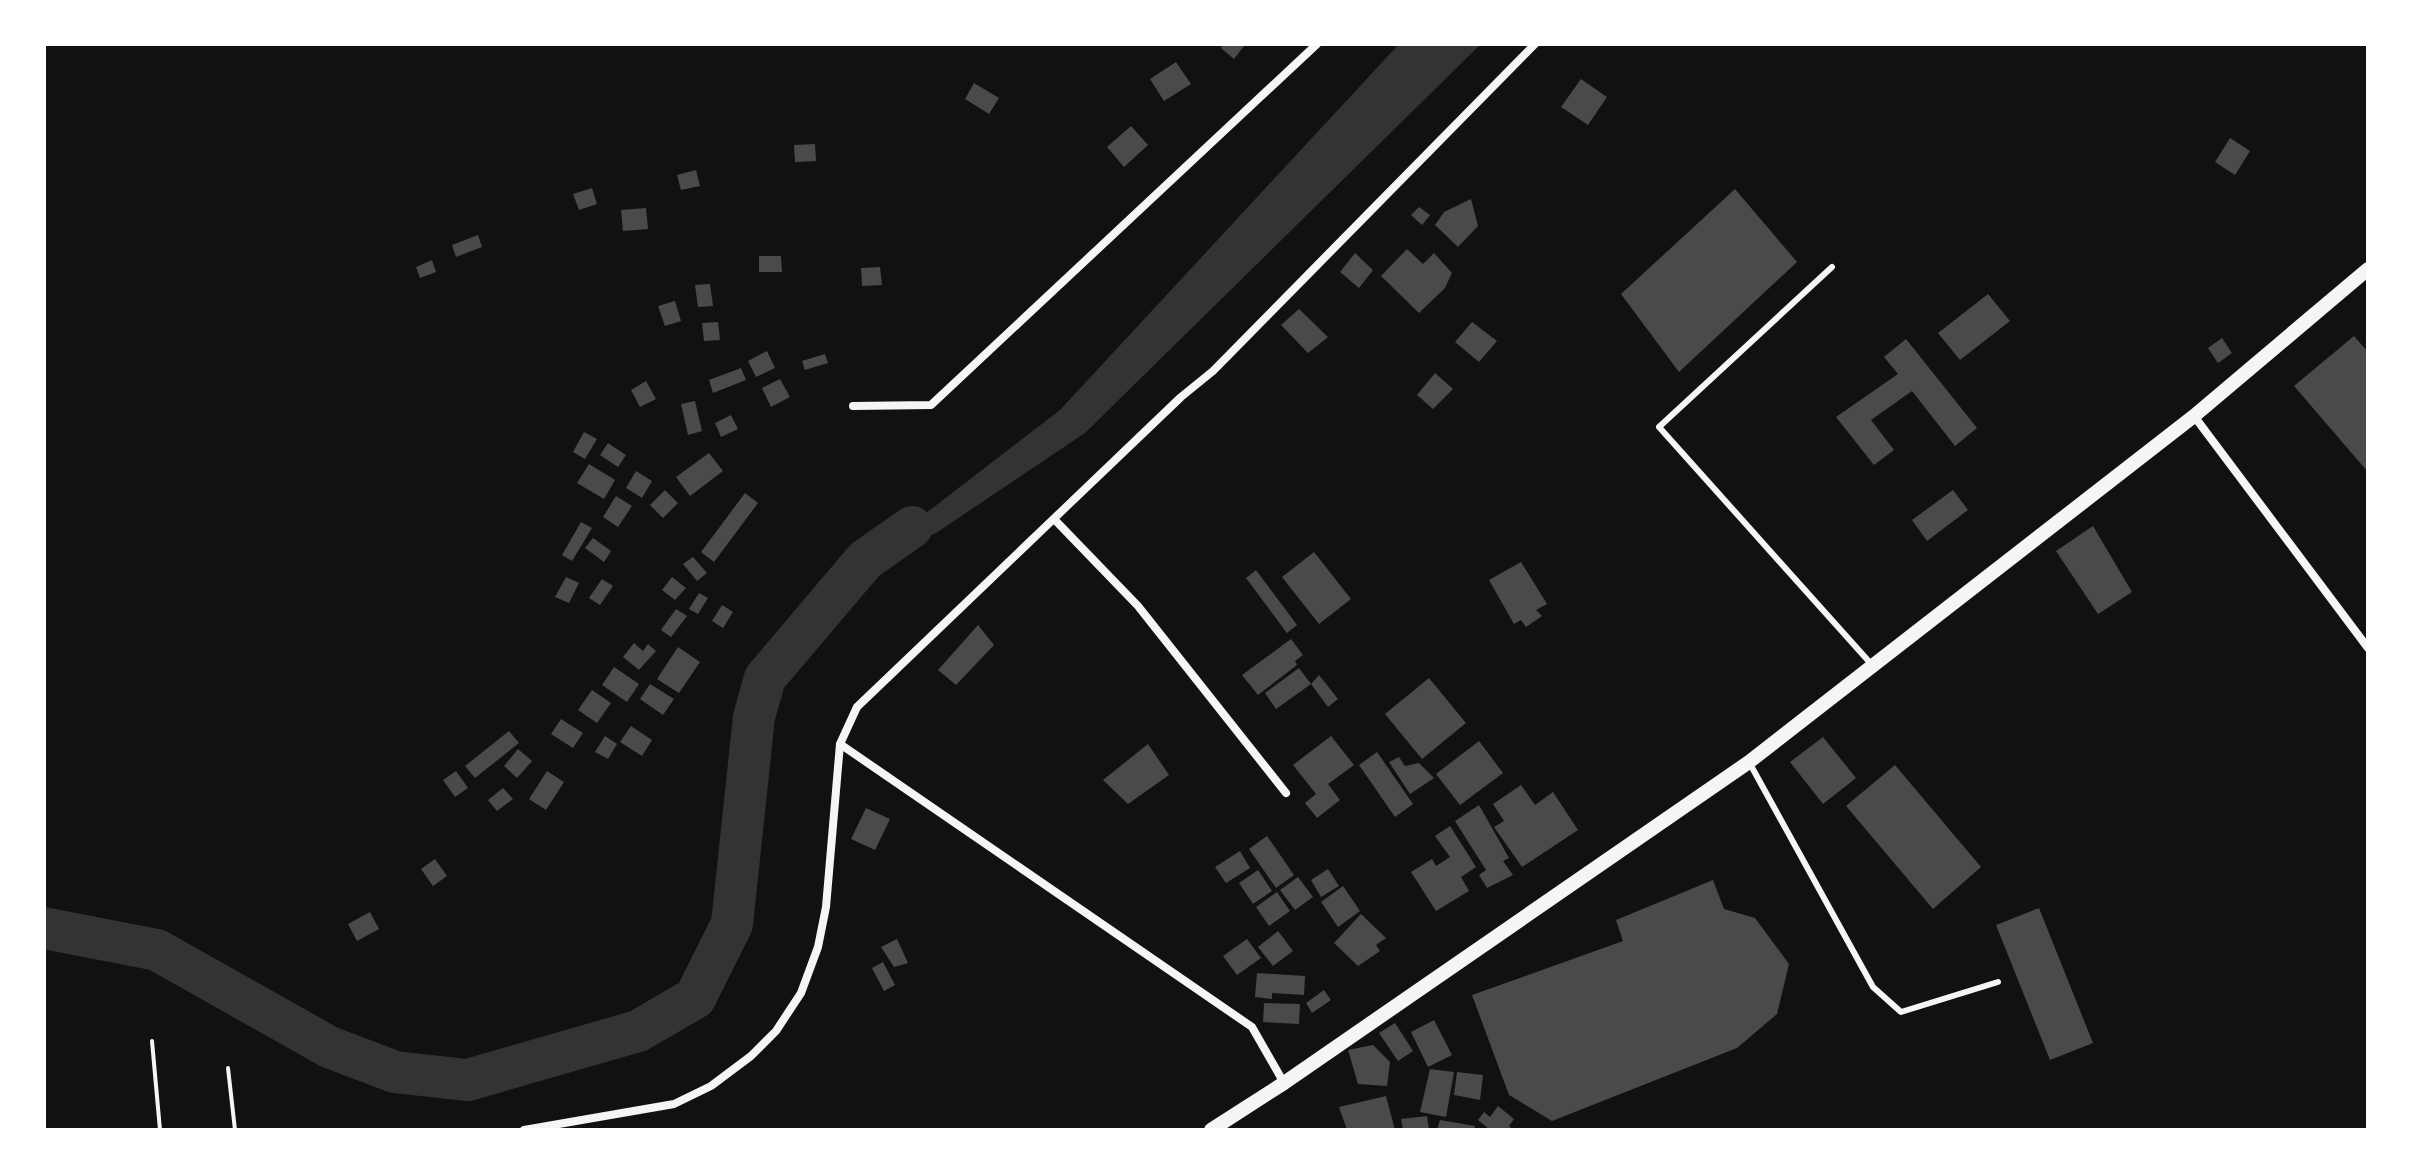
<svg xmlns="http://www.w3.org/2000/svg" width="2412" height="1174" font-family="Manrope,sans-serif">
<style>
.water{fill:#333}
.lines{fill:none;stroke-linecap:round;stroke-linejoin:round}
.river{stroke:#333;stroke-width:42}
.building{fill:#4a4a4a}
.path{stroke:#f5f5f5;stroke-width:4}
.service{stroke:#f5f5f5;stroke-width:6}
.minor{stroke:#f5f5f5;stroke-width:8}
.tertiary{stroke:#f5f5f5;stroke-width:14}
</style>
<rect width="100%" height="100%" fill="#111"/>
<path class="water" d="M1399,44H1481L1085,433L936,533L865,560L1060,410Z"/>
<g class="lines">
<path class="river" d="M44,928L157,950L329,1047L395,1072L468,1080L638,1031L695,998L732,924L754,717L765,678L865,560L912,527"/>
</g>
<path class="building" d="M1224,44H1242L1244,46L1234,59L1221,48Z
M1176,62L1191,84L1164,101L1150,79Z
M1581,79L1607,97L1588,125L1561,107Z
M974,83L999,98L989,114L965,99Z
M1131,126L1148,145L1124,167L1107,147Z
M2230,138L2250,151L2235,175L2215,162Z
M815,144L816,161L795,162L794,145Z
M696,170L700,186L681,190L677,175Z
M592,188L597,204L579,210L573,194Z
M1735,189L1797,262L1679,372L1621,294Z
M1471,199L1478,226L1458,247L1435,225L1444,212Z
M1419,207L1430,215L1422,225L1411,215Z
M646,208L648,229L623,231L621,210Z
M478,235L482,247L456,257L452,245Z
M1407,249L1423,264L1434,253L1452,273L1445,288L1419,313L1381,276Z
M1355,253L1373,270L1359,288L1340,272Z
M759,256H781L782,272H759Z
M432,260L436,272L420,278L416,267Z
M880,267L882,285L862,286L861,268Z
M710,284L713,306L698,307L695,285Z
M1988,294L2010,321L1960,360L1938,333Z
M675,301L681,321L665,326L658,306Z
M1299,309L1328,337L1308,353L1281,325Z
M718,322L720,340L704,341L702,323Z
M1472,322L1497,341L1479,362L1455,342Z
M2354,336L2368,352V472L2294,386Z
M2222,338L2232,353L2218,363L2208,348Z
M1906,339L1977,428L1955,446L1912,391L1871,420L1894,450L1874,465L1836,417L1898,374L1884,357Z
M767,351L775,368L756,377L748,361Z
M825,354L828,363L805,370L802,361Z
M741,368L746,380L713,393L709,380Z
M1435,373L1453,389L1433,409L1417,395Z
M780,379L790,397L771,407L762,388Z
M646,381L656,399L640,407L631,390Z
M695,401L702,431L688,435L681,404Z
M731,415L738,429L721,437L715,423Z
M584,432L597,439L585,459L573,452Z
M608,443L626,455L618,467L600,455Z
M709,453L723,471L690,496L676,477Z
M589,464L615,480L604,499L577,483Z
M636,471L652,481L642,498L626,488Z
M665,490L678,503L663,518L650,505Z
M1953,490L1968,510L1927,541L1912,520Z
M745,493L758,503L714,562L701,552Z
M616,496L632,506L618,527L603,517Z
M581,522L592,528L572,561L562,555Z
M2093,526L2132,592L2098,614L2056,551Z
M593,538L611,551L604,562L585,548Z
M1314,552L1351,599L1319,624L1282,577Z
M693,557L707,573L697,581L683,564Z
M1521,562L1547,604L1536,610L1542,616L1526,627L1521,620L1514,624L1489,580Z
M1256,570L1297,625L1287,633L1246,578Z
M566,577L579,583L569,603L555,597Z
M672,577L686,588L675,600L662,590Z
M602,579L613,586L600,605L589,598Z
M699,593L708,598L698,614L689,609Z
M722,605L733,612L723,628L712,621Z
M676,609L687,616L671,637L661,630Z
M978,625L994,645L956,685L938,670Z
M1291,639L1303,655L1295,661L1297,665L1258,695L1242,675Z
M634,643L643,651L648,644L656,651L639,670L623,657Z
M678,647L700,662L679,693L657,679Z
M614,667L639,684L627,702L602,685Z
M1299,668L1311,684L1276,709L1265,693Z
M1319,675L1338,699L1328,707L1311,684Z
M1429,678L1466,723L1422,759L1385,714Z
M650,684L674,699L663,715L640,699Z
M592,690L611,703L597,723L578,710Z
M561,719L583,733L573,748L551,734Z
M631,726L652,740L642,756L620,742Z
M509,731L519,743L475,778L465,766Z
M605,736L617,744L608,759L595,752Z
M1331,736L1354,765L1328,784L1340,800L1317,818L1305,803L1316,794L1293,765Z
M1823,737L1856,778L1823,804L1790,762Z
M1479,741L1503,773L1460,805L1436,774Z
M1148,744L1169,775L1128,804L1103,780Z
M518,749L532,761L517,778L504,766Z
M1377,752L1413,804L1395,817L1359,765Z
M1399,757L1405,766L1419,763L1434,778L1410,794L1389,762Z
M1895,765L1981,867L1933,909L1846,806Z
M456,771L468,788L455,797L443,780Z
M547,771L564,782L546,810L529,799Z
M1521,785L1535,805L1553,792L1578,830L1522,867L1494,827L1504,821L1493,804Z
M503,788L513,799L497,811L488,800Z
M1479,805L1509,858L1503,861L1513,875L1487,888L1479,875L1486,870L1455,821Z
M866,808L890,819L875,850L851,839Z
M1450,826L1476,867L1461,877L1469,891L1436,911L1411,872L1432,859L1436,866L1450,857L1435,836Z
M1267,836L1294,875L1276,888L1249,849Z
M1240,851L1250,868L1226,883L1215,867Z
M435,859L447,876L433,886L421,869Z
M1328,869L1339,886L1321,897L1311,880Z
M1258,870L1272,891L1253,904L1239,883Z
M1298,877L1313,897L1295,910L1280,890Z
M1713,880L1724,909L1755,918L1789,964L1777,1014L1737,1048L1552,1121L1509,1095L1472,995L1623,941L1616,920Z
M1343,886L1360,911L1338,927L1321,902Z
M1277,892L1290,911L1269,926L1256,907Z
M2039,908L2093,1043L2050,1060L1996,925Z
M370,912L379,929L357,941L348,924Z
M1361,914L1386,938L1376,945L1380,951L1358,966L1334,943Z
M1278,931L1293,951L1273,966L1258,947Z
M897,939L908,963L894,967L881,947Z
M1247,939L1261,958L1237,975L1223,956Z
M883,962L895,985L884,991L872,968Z
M1257,973L1305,976L1304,995L1272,993V999L1255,997Z
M1324,990L1331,1000L1312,1013L1306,1003Z
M1264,1003L1300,1004L1299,1024L1263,1022Z
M1434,1020L1452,1055L1428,1067L1411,1032Z
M1395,1023L1413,1051L1398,1061L1379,1033Z
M1373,1045L1390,1062L1387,1086L1358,1084L1348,1050Z
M1430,1069L1454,1072L1446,1117L1420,1112Z
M1457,1072L1483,1075L1480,1100L1454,1095Z
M1386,1096L1395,1130H1347L1339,1107Z
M1498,1106L1514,1119L1509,1126L1514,1130H1490L1478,1120L1484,1112L1490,1117Z
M1427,1116L1429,1130H1403L1401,1119Z
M1440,1120L1475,1126L1474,1130H1437Z"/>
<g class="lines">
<path class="path" d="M152,1041L160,1130
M228,1068L235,1130"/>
<path class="service" d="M1832,267L1659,427L1873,666
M1749,762L1873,987L1901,1012L1998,982"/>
<path class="minor" d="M853,406L931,405L1317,44
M2194,416L2368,648
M1054,519L1138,606L1286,793
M840,744L1252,1027L1284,1083
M524,1130L674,1104L711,1086L751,1056L776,1031L801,993L818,947L826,907L840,744L857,707L1181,397L1213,371L1535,44"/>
<path class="tertiary" d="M1211,1130L1284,1083L1749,762L2194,416L2368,269"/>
</g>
<rect width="2412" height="1174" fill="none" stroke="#ffffff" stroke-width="92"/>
</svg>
